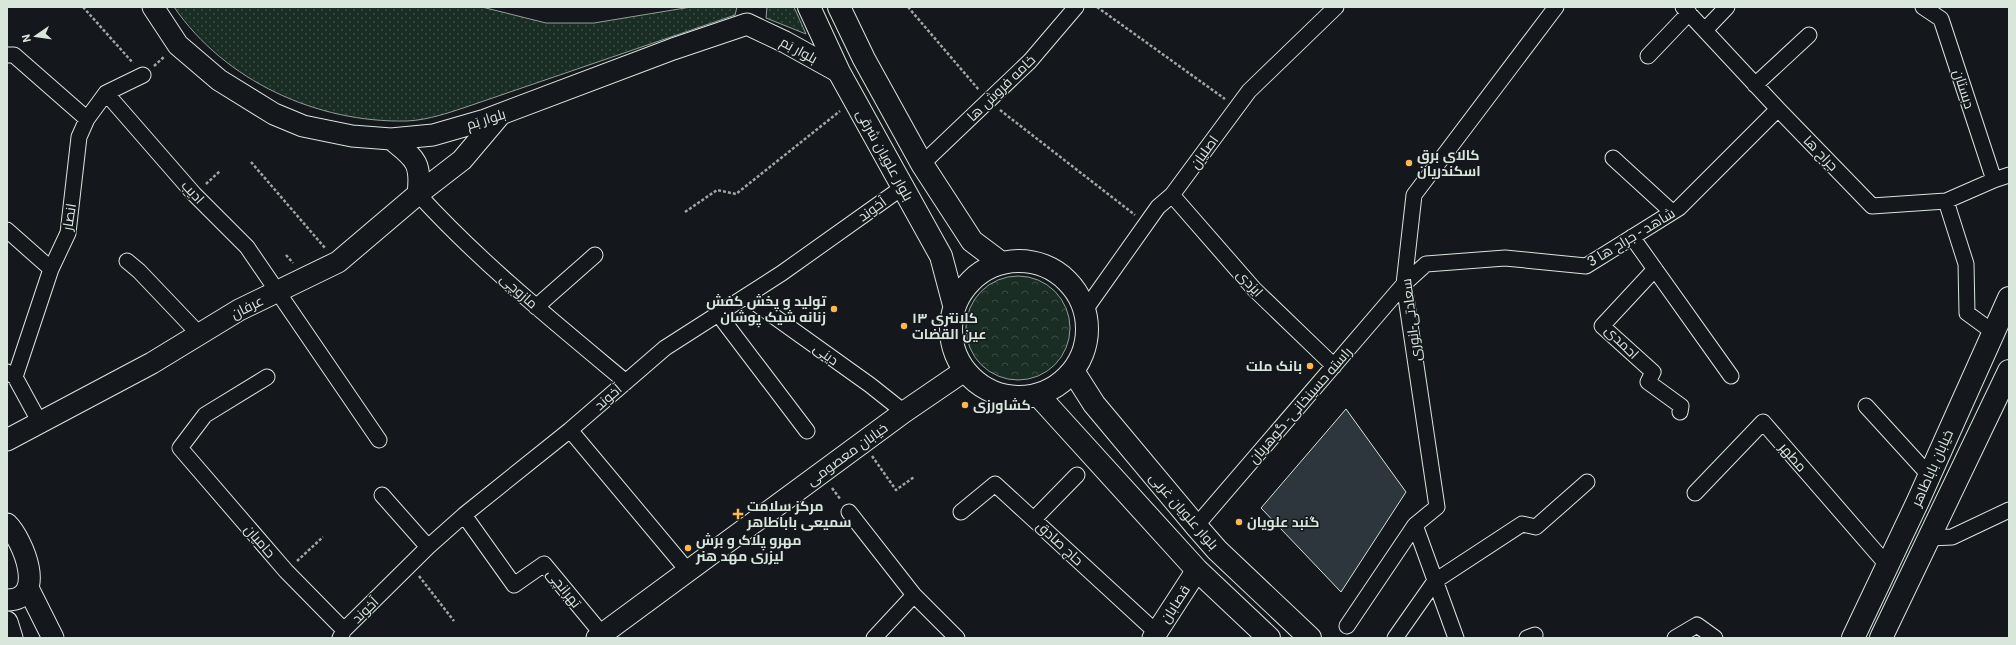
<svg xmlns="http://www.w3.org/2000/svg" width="2016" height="645" font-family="Roboto,Cairo,sans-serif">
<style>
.grass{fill:url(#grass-dots);stroke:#939e99}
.park{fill:url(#park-crowns);stroke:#939e99}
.building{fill:#2c363c;stroke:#d8e6dc}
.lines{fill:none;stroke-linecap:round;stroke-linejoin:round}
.street-casing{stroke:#d8e6dc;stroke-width:17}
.secondary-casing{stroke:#d8e6dc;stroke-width:23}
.primary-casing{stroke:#d8e6dc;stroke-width:24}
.path{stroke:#9da8a2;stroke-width:2.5;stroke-dasharray:3 2;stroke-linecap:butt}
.street{stroke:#14181c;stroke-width:15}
.secondary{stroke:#14181c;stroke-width:21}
.primary{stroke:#14181c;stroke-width:22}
.poi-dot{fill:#ffb74d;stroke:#14181c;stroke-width:1.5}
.labels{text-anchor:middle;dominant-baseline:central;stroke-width:3;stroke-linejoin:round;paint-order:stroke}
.street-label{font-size:14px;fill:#d8e6dc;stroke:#14181c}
.poi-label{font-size:14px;font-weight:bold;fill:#d8e6dc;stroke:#14181c;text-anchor:start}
</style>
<defs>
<pattern id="grass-dots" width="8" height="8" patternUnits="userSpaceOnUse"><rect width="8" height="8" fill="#1a2d24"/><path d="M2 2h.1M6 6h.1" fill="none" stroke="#3b4b43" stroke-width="1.8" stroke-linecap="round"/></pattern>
<pattern id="park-crowns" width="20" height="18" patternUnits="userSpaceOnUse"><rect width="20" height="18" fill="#1a2d24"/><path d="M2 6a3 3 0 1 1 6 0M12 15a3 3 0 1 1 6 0" fill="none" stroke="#3b4b43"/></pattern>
</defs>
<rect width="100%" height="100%" fill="#14181c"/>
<path class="grass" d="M174,7H482L546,23H594L691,7H737L735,15L472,105C451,112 429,120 407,121C317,123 225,81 174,7Z
M767,7H794L806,34L766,18Z"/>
<path class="park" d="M966 328a52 52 0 1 1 104 0a52 52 0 1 1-104 0Z"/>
<path class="building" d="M1346,409L1406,492L1341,592L1261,508Z"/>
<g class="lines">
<defs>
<path id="street" d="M1683,7L1778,109L1872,206L1946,201L1994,180L2009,175
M1923,7L1941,19L1994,180
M1705,30L1727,7
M7,55H14L87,119
M1648,56L1689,13
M1755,85L1809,35
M106,93L194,194L247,247L379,440
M1613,158L1672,212
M922,164L1030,61L1076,7
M418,194C481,263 554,322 626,382
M1172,195L1254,289L1334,366
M1946,201L1966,264L1967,313L1993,332
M7,230L51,269
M1632,237L1731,376
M127,261L139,271L199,334
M1655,269L1602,326L1653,372L1648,382L1681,406L1680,412
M747,297L870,385L904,412
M536,307L595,255
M1085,310L1158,207L1172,195L1249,91L1336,7
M719,315L807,431
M7,372L15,377L39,421
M15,377L51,269L68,233L79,137L87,119L106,93L143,75
M267,377L205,415L180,448L286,571L344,630
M1866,406L1929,475
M570,430L688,571
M1695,493L1763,422L1888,566
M382,495L428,547
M849,512L914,595L957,638
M961,512L995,484L1156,632
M464,515L514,585L544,564L602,634
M1034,519L1077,475
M1196,526L1404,284L1426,264L1505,258L1586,266L1679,208L1778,109
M1930,538L1952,537L2009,510
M1347,626L1415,525
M340,638L344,630L428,547L464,515L570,430L665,348L782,273L903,187
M874,638L914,595
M1395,638L1435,581L1522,524L1536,527L1587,482
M1456,638L1415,525L1437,507L1404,284L1414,195L1556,7
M1527,638L1535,635
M1675,638L1697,625L1715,638"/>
<path id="secondary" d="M153,7L178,45L219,80L274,114L303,126L352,136L391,139L433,135L485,120L673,49L747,24L785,42L839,72
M391,139C414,158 422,161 418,194
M7,440L152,363L239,310L338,262L418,194L462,160L500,115
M7,524C23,540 48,600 7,600
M28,588L53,638
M7,622L12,638
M597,638L904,412L964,371
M1153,638L1197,570"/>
<path id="primary" d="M809,7L839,72L941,256L954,305
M839,7L864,59L922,164L972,241L1000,262
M951 329a68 68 0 1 1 136 0a68 68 0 1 1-136 0Z
M1073,371L1094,404L1196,526L1217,550L1310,638
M1038,395L1197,570L1269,638
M1853,638L1918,501L2009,298
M1881,638L2009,371"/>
</defs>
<use href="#street" class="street-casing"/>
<use href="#secondary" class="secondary-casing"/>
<use href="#primary" class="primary-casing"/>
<path class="path" d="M83,7L133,63
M908,7L979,90
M1097,7L1225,99
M154,66L165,56
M1000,110L1135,215
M251,162L325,248
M206,184L220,171
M685,212L717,190L736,194L840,111
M286,255L293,263
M872,456L896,490L914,477
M832,488L841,500
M297,561L323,537
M419,576L454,621"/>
<use href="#street" class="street"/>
<use href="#secondary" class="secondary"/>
<use href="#primary" class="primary"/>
</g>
<g class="poi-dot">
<circle cx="1409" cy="163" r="4"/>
<circle cx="834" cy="309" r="4"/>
<circle cx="904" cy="326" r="4"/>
<circle cx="1310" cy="366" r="4"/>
<circle cx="965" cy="405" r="4"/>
<path d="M736 508h4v4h4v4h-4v4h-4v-4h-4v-4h4z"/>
<circle cx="1239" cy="522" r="4"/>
<circle cx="688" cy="548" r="4"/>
</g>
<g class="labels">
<g class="street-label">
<text transform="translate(799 50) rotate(29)">بلوار بَم</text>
<text transform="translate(1001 88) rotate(-44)">خامه فروش ها</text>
<text transform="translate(1964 89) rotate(72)">دبستان</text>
<text transform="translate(486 119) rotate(-17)">بلوار بَم</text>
<text transform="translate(1204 152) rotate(-54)">اصلیان</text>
<text transform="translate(1821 153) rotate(46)">جراح ها</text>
<text transform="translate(885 155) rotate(61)">بلوار علویان شرقی</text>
<text transform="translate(193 192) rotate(47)">ادیب</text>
<text transform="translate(872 209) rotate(-36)">آخوند</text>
<text transform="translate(69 217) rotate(-81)">انصار</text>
<text transform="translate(1631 237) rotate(-31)">شاهد - جراح ها 3</text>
<text transform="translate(1250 283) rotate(47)">ایزدی</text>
<text transform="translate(519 291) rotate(42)">مازوچی</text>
<text transform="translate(247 307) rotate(-27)">عرفان</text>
<text transform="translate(1411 320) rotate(-97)">سعادتی-انوری</text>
<text transform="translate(1622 342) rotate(45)">احمدی</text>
<text transform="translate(826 354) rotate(36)">دینی</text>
<text transform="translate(608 397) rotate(-41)">آخوند</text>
<text transform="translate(1300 405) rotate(-49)">راسته حسینخانی- گوهریان</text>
<text transform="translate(847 454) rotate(-36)">خیابان معصومی</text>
<text transform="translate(1793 457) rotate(49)">مطهر</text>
<text transform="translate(1932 468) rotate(-66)">خیابان باباطاهر</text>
<text transform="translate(1184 511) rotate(49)">بلوار علویان غربی</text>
<text transform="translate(260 541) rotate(49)">حامیان</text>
<text transform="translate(1060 543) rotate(43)">حاج صادق</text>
<text transform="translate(564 588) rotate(51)">تهرانچی</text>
<text transform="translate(1175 604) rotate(-57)">قصابان</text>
<text transform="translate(365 610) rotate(-44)">آخوند</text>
</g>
<g class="poi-label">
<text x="1417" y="155">کالای برق<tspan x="1417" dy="16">اسکندریان</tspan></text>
<text x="826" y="301" text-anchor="end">تولید و پخش کفش<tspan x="826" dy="16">زنانه شیک پوشان</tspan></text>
<text x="912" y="318">کلانتری ۱۳<tspan x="912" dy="16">عین القضات</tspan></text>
<text x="1302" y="366" text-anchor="end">بانک ملت</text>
<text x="973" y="405">کشاورزی</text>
<text x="747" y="506">مرکز سلامت<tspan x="747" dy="16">سمیعی باباطاهر</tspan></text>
<text x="1247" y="522">گنبد علویان</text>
<text x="696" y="540">مهرو پلاک و برش<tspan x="696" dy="16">لیزری مهد هنر</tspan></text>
</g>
</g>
<rect width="2016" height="645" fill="none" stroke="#d8e6dc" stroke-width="16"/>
<g transform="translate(36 36) rotate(257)" stroke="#14181c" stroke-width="3" paint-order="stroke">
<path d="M0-3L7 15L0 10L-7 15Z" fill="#d8e6dc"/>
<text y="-6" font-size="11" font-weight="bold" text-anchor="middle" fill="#d8e6dc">N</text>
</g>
</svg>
